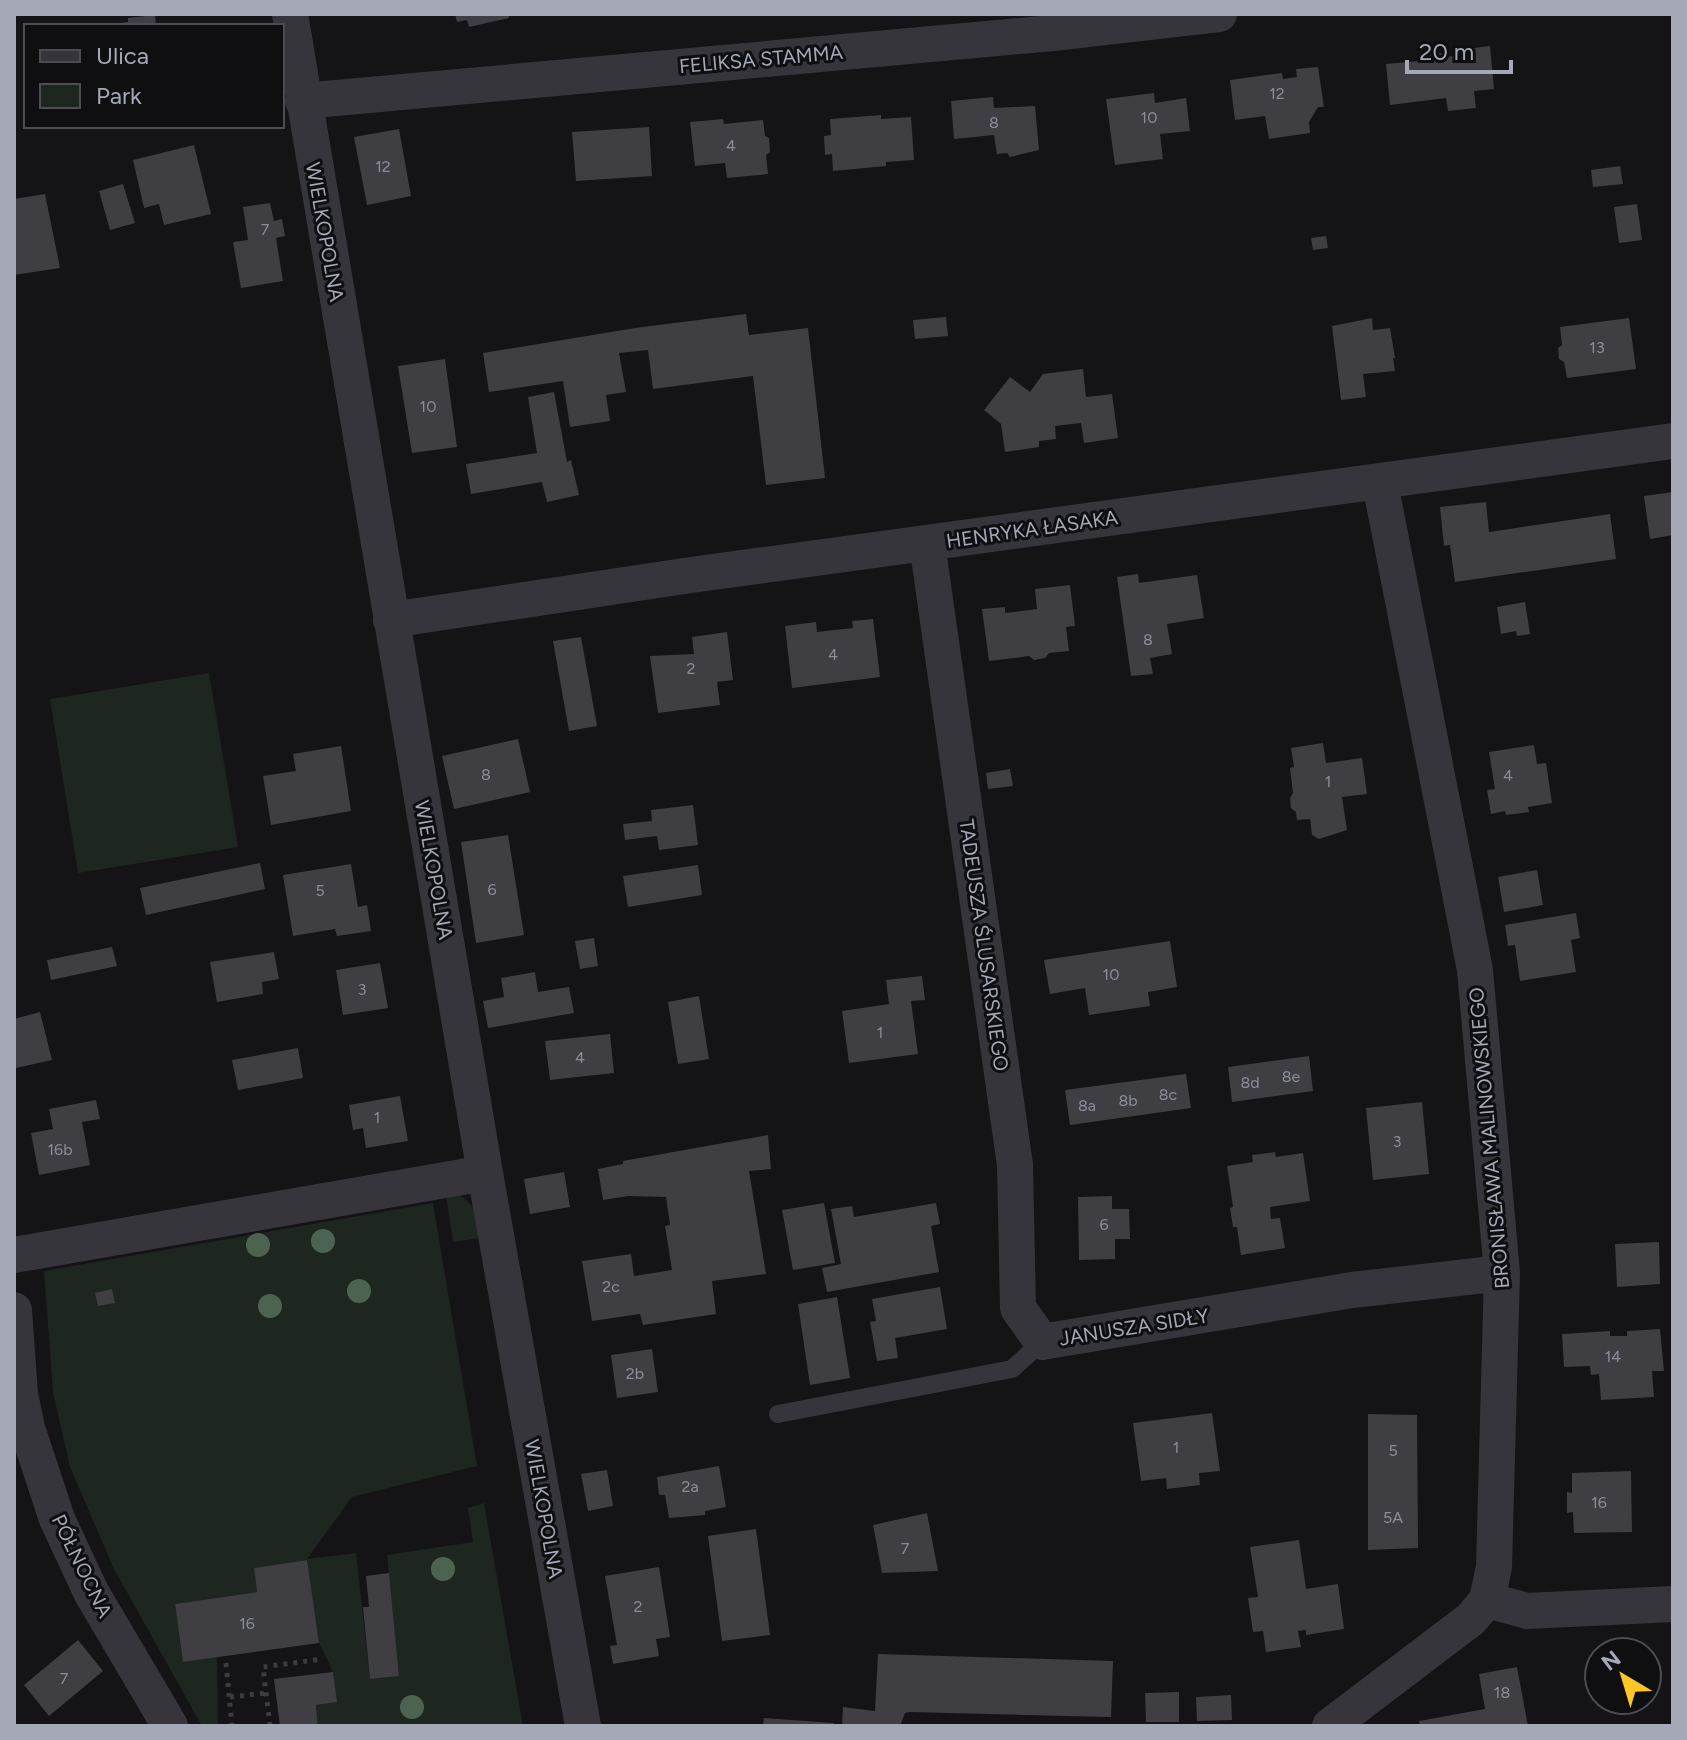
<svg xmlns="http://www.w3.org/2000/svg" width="1687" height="1740" font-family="Figtree,sans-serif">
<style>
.green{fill:#1e2620}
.building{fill:#3e3e43}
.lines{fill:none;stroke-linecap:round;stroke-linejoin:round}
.path{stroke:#3b3c42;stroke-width:5;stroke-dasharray:4 6;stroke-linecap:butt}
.service{stroke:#35353b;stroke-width:18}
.minor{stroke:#35353b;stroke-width:36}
.tree{fill:#4d6351}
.labels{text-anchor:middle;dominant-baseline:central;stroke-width:6;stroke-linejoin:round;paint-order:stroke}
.number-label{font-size:16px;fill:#8b8e9a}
.street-label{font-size:20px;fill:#a5a9b7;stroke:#0f0f11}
</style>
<rect width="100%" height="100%" fill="#141416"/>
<path class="green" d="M209,673L238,847L78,873L50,699Z
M455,1194C477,1201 476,1218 479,1238L453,1242L446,1195Z
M433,1203L477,1466L352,1497L307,1559L356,1553L370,1679L399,1676L387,1555L473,1542L468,1508L484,1503L523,1726H318L316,1705L336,1702L333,1672L319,1643L306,1560L254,1568L257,1592L175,1604L183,1662L217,1657L218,1726H202L114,1569L70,1467L53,1392L44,1271Z"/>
<path class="building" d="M455,14H509V18L469,27L467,20L457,22Z
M155,15L156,26H112V24L128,22V18Z
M1490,46L1494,89L1474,91L1476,108L1448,111L1446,98L1390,105L1386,64L1419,61V55L1443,53V57L1466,55V49Z
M1318,67L1324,107H1318L1309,122L1310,133L1269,139L1265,116L1235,120L1230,80L1282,73L1283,79L1297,77L1296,69Z
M1154,93L1155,103L1186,98L1190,131L1160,134L1163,159L1115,165L1106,99Z
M993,97L994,108L1035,106L1039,150L1010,157L1007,153L997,154L994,135L954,139L951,101Z
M881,115V119L911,117L914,160L886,162V166L833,171L832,154L825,155L824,136L831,135L830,119Z
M723,119L724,124L763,120L765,136L769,138L770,152L766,155L768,174L727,178L725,163L695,166L690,122Z
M649,127L652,176L576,181L572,132Z
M399,129L411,196L367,205L354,137Z
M194,145L211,214L164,225L159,204L144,208L133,160Z
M1620,166L1623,184L1593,187L1591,170Z
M123,184L135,223L110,230L99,191Z
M45,194L60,268L14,275V199Z
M270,203L274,221L282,219L285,236L276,238L283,281L241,288L233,242L248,240L243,207Z
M1637,204L1642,240L1619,243L1614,207Z
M1326,236L1328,248L1313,250L1311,238Z
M746,314L749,335L808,328L825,478L766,485L753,376L653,389L648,350L619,353L626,392L606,395L610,421L570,427L563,381L489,392L483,353L635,328Z
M946,317L948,336L915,339L913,320Z
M1372,318L1373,330L1390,328L1395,358H1393L1395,371L1363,374L1366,397L1341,400L1332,326Z
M1629,318L1636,369L1567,378L1564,362L1559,359L1558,348L1562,345L1560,327Z
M445,359L457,447L412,453L398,366Z
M1083,369L1086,397L1112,394L1118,438L1084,443L1081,423L1055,426L1056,439L1039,441V447L1005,452L1001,424L984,410L1010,377L1030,392L1043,374Z
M554,392L567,462L571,460L579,495L547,502L542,482L471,494L466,464L537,453L528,397Z
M1673,492V535L1650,539L1644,496Z
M1486,502L1489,532L1610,514L1616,559L1455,582L1450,545L1444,546L1440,507Z
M1138,574L1139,583L1197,575L1204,618L1167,624L1172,654L1150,658L1153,674L1131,676L1117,577Z
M1070,585L1075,626L1066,627L1069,651L1049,653L1045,658L1034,660L1029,656L989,661L982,609L1005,607V613L1037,609L1035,589Z
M1525,602L1530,634L1517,636L1516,631L1501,634L1497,607Z
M873,619L880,677L792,688L785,626L816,622L817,632L853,628L852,621Z
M727,632L733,680L717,682L720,705L658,713L650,656L694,654L692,637Z
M581,637L597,726L569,731L553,641Z
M518,739L530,792L454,809L442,756Z
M1323,743L1326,763L1362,758L1367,794L1342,797L1347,830L1319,839L1312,835L1310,819L1297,820L1296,812L1291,808L1290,798L1293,793L1290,768L1294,767L1291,748Z
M1534,745L1537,764L1546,763L1552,803L1528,807L1529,812L1506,815L1505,811L1491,814L1487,790L1495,789L1489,752Z
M341,746L351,811L271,825L263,776L296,771L293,754Z
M1010,769L1013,786L988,789L986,773Z
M693,805L698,845L659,850L657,836L625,840L623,824L652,821L651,810Z
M508,835L524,935L476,943L461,842Z
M260,863L265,889L146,915L140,888Z
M351,864L358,907L367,905L371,931L337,936L335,929L293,936L283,875Z
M698,865L702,895L628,907L623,876Z
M1537,870L1543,905L1504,912L1498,877Z
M1576,913L1580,938L1571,940L1576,972L1520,981L1515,945L1508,946L1505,925Z
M594,938L598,966L580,969L575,941Z
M1170,941L1177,987L1148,992L1150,1006L1089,1015L1085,988L1050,994L1044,960Z
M112,947L117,966L51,980L47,960Z
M274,952L279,979L262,982L263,994L217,1002L210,962Z
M380,963L388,1008L343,1015L336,970Z
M535,972L538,992L569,987L574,1013L488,1028L483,1001L504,997L501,978Z
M922,976L925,1000L911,1001L918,1054L849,1063L842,1011L889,1004L886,980Z
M699,996L709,1059L678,1064L668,1002Z
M40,1012L52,1060L16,1068L14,1019Z
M610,1034L614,1073L550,1080L545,1041Z
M298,1048L303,1078L238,1090L232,1060Z
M1309,1056L1313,1091L1232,1102L1228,1067Z
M1186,1074L1191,1108L1070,1125L1065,1090Z
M400,1096L408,1141L366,1148L363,1128L353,1130L349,1105Z
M96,1100L100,1119L82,1122L90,1165L39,1175L31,1133L53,1129L49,1109Z
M1422,1102L1429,1174L1373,1180L1366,1108Z
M768,1135L771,1169L749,1171L766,1274L712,1281L716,1314L643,1325L640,1314L592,1321L582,1261L631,1254L634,1276L672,1270L665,1226L670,1225L666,1197L628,1196L603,1200L598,1169L623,1164V1161Z
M1275,1152L1276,1157L1303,1153L1310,1201L1270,1207L1271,1219L1280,1218L1285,1248L1241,1255L1237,1227H1233L1230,1208L1233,1207L1227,1166L1253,1162L1252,1155Z
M564,1172L570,1207L530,1214L524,1179Z
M1112,1196V1209H1129L1130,1239H1115V1259L1079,1260L1078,1197Z
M824,1203L835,1263L793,1270L782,1210Z
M936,1203L940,1224L931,1226L939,1272L827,1292L822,1268L841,1264L831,1209L852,1206L854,1217Z
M1659,1242L1660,1284L1617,1287L1615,1244Z
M940,1287L947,1329L895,1338L898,1358L877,1361L870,1322L876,1321L872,1299Z
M112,1289L115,1303L98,1306L95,1293Z
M837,1297L850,1378L810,1385L798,1304Z
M1660,1329L1664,1371H1652L1654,1397L1601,1400L1599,1374L1591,1375L1590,1366L1564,1367L1562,1334L1610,1331V1336H1627V1331Z
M652,1349L658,1392L617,1398L611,1355Z
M1212,1413L1220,1471L1199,1473L1200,1485L1167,1489L1166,1478L1141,1481L1133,1423Z
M1368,1414L1417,1415L1418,1548L1368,1550Z
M719,1466L726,1507L705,1511V1515L669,1518L665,1495H659L657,1477Z
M607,1470L613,1506L588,1511L581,1474Z
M1631,1471L1632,1532L1574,1533L1573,1512L1567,1513V1492L1572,1493V1473Z
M927,1513L938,1571L882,1573L873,1525Z
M756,1529L770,1635L722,1641L708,1536Z
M1299,1540L1306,1589L1338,1584L1344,1629L1306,1635V1630L1298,1631L1301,1647L1266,1652L1263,1631L1253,1632L1248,1598L1258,1597L1250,1547Z
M307,1560L319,1643L183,1662L175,1604L257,1592L254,1568Z
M659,1567L670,1637L656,1639L659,1656L613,1664L610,1646L617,1645L605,1576Z
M389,1573L399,1676L370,1679L363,1607H369L366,1576Z
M78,1640L103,1671L49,1716L24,1685Z
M878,1654L1113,1661L1111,1717L909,1712L905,1713L900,1726H842L843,1707L875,1711Z
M1517,1667L1528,1726H1420L1419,1721L1485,1709L1479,1674Z
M333,1672L337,1702L316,1705L318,1726H280L274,1679Z
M1179,1692V1722H1146L1145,1693Z
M1231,1695L1232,1720L1197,1721L1196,1697Z
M764,1718L834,1723L833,1726H763Z"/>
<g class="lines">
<path class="path" d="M226,1663L232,1726
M230,1697L266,1693
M270,1726L263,1667L323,1659"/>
<path class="service" d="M778,1414L1012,1369L1042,1342"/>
<path class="minor" d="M290,14L485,1173L583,1726
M303,101L1053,33L1219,14
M927,543L1015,1165L1018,1308L1042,1342L1352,1290L1502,1273
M391,620L691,575L1673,441
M14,1255L485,1173
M14,1310L20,1394L27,1428L57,1519L91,1592L170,1726
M1487,1600L1527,1611L1673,1604
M1330,1726L1471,1619L1487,1600L1494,1567L1502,1273L1475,970L1380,483"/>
</g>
<g class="tree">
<circle cx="323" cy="1241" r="12"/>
<circle cx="258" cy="1245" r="12"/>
<circle cx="359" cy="1291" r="12"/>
<circle cx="270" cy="1306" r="12"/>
<circle cx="443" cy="1569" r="12"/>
<circle cx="412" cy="1707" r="12"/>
</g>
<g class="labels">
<g class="number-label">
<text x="1277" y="93">12</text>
<text x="1149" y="117">10</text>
<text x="994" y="122">8</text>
<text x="731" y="145">4</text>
<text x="383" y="166">12</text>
<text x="265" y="229">7</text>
<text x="1597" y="347">13</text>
<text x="428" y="406">10</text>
<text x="1148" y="639">8</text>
<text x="833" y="654">4</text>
<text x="691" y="668">2</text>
<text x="486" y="774">8</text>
<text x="1508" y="775">4</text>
<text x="1328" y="781">1</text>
<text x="492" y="889">6</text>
<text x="320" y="890">5</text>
<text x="1111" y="974">10</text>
<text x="362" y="989">3</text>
<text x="880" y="1032">1</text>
<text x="580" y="1057">4</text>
<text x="1291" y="1076">8e</text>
<text x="1250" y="1082">8d</text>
<text x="1168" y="1094">8c</text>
<text x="1128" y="1100">8b</text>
<text x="1087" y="1105">8a</text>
<text x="377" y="1117">1</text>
<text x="1397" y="1141">3</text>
<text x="60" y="1149">16b</text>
<text x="1104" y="1224">6</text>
<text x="611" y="1286">2c</text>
<text x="1613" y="1356">14</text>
<text x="635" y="1373">2b</text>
<text x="1176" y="1447">1</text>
<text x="1393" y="1450">5</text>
<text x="690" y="1486">2a</text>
<text x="1599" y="1502">16</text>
<text x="1393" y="1517">5A</text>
<text x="905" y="1548">7</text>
<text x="638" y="1606">2</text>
<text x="247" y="1623">16</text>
<text x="64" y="1678">7</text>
<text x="1502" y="1692">18</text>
</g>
<g class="street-label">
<text transform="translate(761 59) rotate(-5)">FELIKSA STAMMA</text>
<text transform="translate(325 232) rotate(80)">WIELKOPOLNA</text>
<text transform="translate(1032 529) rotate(-8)">HENRYKA ŁASAKA</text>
<text transform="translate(434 870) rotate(80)">WIELKOPOLNA</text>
<text transform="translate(984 945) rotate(82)">TADEUSZA ŚLUSARSKIEGO</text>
<text transform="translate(1489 1138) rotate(-95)">BRONISŁAWA MALINOWSKIEGO</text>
<text transform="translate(1134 1327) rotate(-9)">JANUSZA SIDŁY</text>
<text transform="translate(544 1509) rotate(80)">WIELKOPOLNA</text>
<text transform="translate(82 1566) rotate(64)">PÓŁNOCNA</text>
</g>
</g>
<rect width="1687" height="1740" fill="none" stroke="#a5a9b7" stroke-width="32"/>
<rect x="24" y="24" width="260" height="104" fill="#0f0f11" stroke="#4b4d53" stroke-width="2"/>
<rect x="40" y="50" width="40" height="12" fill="#35353b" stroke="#4b4d53" stroke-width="2"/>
<text x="96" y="64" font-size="24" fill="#a5a9b7">Ulica</text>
<rect x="40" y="84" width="40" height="24" fill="#1e2620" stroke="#4b4d53" stroke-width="2"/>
<text x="96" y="104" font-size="24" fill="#a5a9b7">Park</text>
<g transform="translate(1623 1676) rotate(322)"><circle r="38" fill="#0f0f11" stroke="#4b4d53" stroke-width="2"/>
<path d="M0-6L14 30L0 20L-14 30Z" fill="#fcc726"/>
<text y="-12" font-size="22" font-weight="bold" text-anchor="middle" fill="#a5a9b7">N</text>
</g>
<path d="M1407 60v12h104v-12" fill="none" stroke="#a5a9b7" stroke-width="4"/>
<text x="1419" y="60" font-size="24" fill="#a5a9b7" stroke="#0f0f11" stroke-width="6" paint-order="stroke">20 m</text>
</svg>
